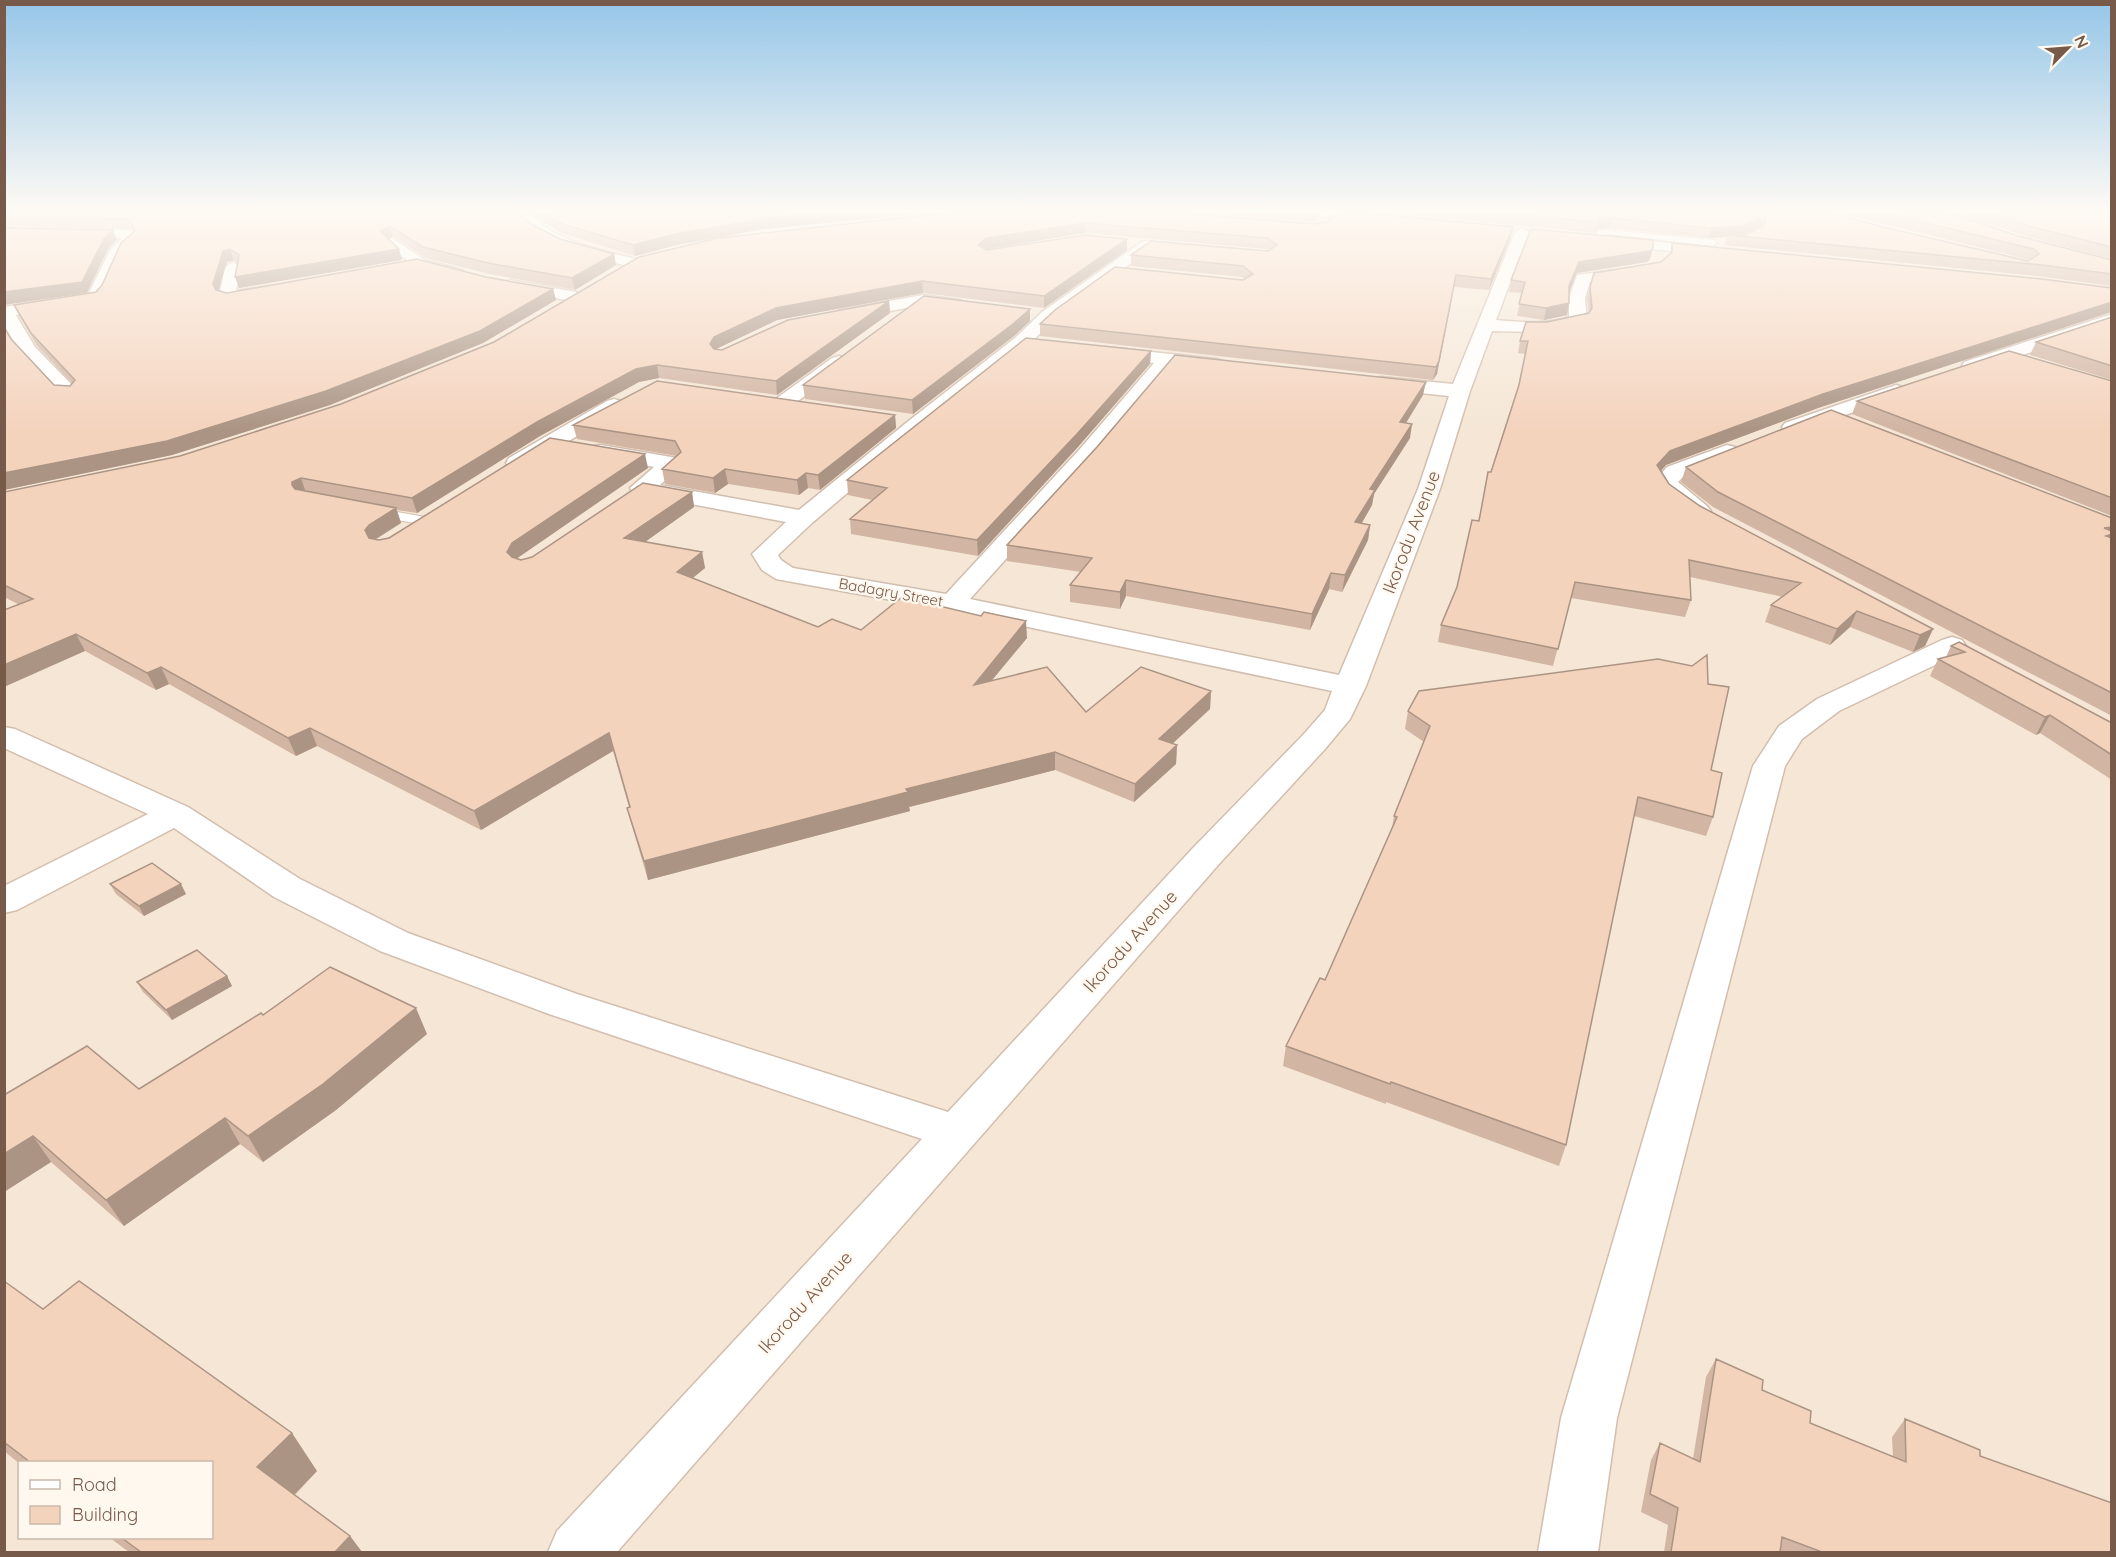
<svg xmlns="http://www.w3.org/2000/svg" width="2116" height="1557" font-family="Quicksand,sans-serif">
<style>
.residential{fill:#f5e6d5;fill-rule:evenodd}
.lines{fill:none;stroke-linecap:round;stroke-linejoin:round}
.service-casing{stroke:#d2beae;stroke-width:2}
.minor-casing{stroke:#d2beae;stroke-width:3}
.service{fill:#fff;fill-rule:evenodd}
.minor{fill:#fff;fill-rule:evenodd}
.wall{fill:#d2b5a3;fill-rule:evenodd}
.shaded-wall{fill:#ab9484}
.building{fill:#f4d3bd;stroke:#ab9484;stroke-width:1.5}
.labels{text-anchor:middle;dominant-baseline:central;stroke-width:4.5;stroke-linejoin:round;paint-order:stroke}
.far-street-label{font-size:15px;fill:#785a4a;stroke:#fff8ee}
.street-label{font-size:18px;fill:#785a4a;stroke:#fff8ee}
</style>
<rect width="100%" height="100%" fill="#fdf4e7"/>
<path class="residential" d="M5,212H2111V1552H5ZM20,1462H212V1538H20Z"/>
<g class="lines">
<defs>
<path id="service" d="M1609,230L1713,240L1717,243L1713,246L1609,234L1604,235L1600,242H1594L1593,240L1598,231Z
M375,508L425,517L432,521L425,525L370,515L368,512L370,509Z"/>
<path id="minor" d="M517,212H531C547,241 610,252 640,260L643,263L635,268C599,258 536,248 517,212Z
M1315,212C1331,211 1378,208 1389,218L1382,222L1322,216Z
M4,228L115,229L133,231L137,241L123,252L105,296L99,302L16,315L35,347L76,389L79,393L76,397H62L19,350L4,325V307L88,295L110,250L122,238L4,236Z
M1522,228L1529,232L1496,320C1520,322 1546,325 1569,317V298L1577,275L1639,267L1647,272L1639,277L1590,282L1585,298L1587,320L1584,324L1544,332L1492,331L1470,391L1440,489L1366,686L1350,719L1325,749L1219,864L617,1552H548L557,1531L922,1139L549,1014L380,951L274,897L174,828L17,910L4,913V886L148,814L4,748V727L15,729L188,807L300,879L408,933L577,994L948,1112L1193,848L1303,735L1325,710L1332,691L952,611L776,579L762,570L752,554L786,522L633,493L630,488L654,467L593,456L590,451L593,446L601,445L677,458L681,466L660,485L799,510L911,419L1015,338L1042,312L1143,241H1153L1155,244L1153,247L1054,320L1027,346L925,427L812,523L778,555L781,560L793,568L946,594L1079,450L1154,363L1100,356L1097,352L1100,348L1106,347L1216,359L1223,361L1225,365L1223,369L1216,371L1172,365L1095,460L970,599L1339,675L1418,489L1449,396L1381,389L1374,387L1371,383L1374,379L1381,377L1453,384L1515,232Z
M1609,237L1716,248L1723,252L1716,256L1604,244L1602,241L1604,238Z
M392,238L425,260L462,270L465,273L457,278L415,266L387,245L385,242Z
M233,262L241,267L236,291L268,286L276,291L274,294L241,301L221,299L219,296L225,267Z
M510,280L576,292L584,297L576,302L504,288L502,285Z
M923,295L960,300L968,305L960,310L923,305L845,319L839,318L837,314L839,310L845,309Z
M2112,314V325L1978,370H1964L1962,366L1964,362Z
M839,356L846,358L848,362L846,366L787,409H773L770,405L773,401L832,358Z
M1896,385L1903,387L1906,391L1903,395L1799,431L1792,433L1785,431L1782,427L1785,423Z
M614,399L621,401L624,405L621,409L525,468L517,470L509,468L506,463L509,458L607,401Z
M1727,445L1735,447L1738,452L1735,457L1683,477L1678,482L1707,506L1711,511L1707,516C1685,522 1666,498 1655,481L1667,467Z
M1952,637L1962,640L1966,646L1962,652L1839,711L1802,739L1785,766L1617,1418L1598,1552H1538L1561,1418L1753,766L1779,726L1817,699L1942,640Z"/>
</defs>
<use href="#service" class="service-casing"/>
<use href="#minor" class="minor-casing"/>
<use href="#service" class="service"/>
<use href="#minor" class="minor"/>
</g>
<path class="wall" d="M4,212L521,215L533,225L560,239L614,254L616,265L575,290L490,274L426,258L393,236L388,239L402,260L239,288L238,263L234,260L227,262L218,290L227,293L486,277L553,289L556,300L483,343L330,405L172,455L4,490V327L11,339L54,385L70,386L72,383L37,346L20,317L14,305L96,292L102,285L135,232L133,229L4,226Z
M532,212H935L763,229L677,245L635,256L561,233L537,217Z
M1191,212L1189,213L1191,214L1314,224L1511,237L1489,290L1454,287L1437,374L1433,380L1040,336V324L1245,279L1242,277L1131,266V255L1269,250L1267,249L1085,233L987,249L986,250H1127L1044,308L923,293L777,320L716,349L722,350L889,301L890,313L777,395L659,378L639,382L540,436L417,513L397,510L401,523L375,540H379L648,468L516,559L521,560L532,557L692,492L694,507L645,542L702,552L705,568L693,578L818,627L861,630L1027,638L992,680L1086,712L1211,691L1210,709L1172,744L1177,745L1176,764L1134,802L1055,770L909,807L910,811L648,880L632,826L627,808L629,807L613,751L481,830L317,746L296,756L169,684L156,690L85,651L18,604L4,597V492L180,456L341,404L494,342L639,257Z
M1191,212H1320V216L1312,222Z
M1381,212H1828L1883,227L2028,261L2030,260L1836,212H1947L2018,236L2112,260V286L2037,276L1724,245L1727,237L1708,238L1609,228L1598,229L1595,233ZM1761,227L1746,235H1742Z
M1953,212H2112V259L2025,236Z
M1672,243L2112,288V312L1818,408L1666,465L1661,471L1669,484L1700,506L1933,629L1925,646L1913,652L1850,627L1830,645L1765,622L1771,605L1783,597L1690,577L1691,600L1685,617L1571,598L1553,666L1438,642L1441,625L1457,587L1478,521L1491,472L1518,386L1525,354L1518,353L1520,341L1547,322L1589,313L1587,298L1590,287L1661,262L1670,255Z
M1650,259L1647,262L1577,273L1569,291V303L1567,315L1544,320L1517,316L1522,293L1509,292L1511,280Z
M1030,309V321L1014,336L913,414L805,399L803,385Z
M2112,317V380L2030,355L2036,342Z
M1151,351L1150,364L1077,448L978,556L851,534L850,519L872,500L848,495L847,480Z
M2112,381V516L1852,414L1857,401Z
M1423,395L1406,423L1410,438L1374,494L1372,505L1362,523L1370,525L1368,540L1342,592L1329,589L1310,630L1126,596L1120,609L1070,602V585L1081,572L1007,561V545Z
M895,415L896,428L820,490L808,488L799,495L728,484L715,493L665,484L662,469L677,456L577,439L573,425Z
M1686,467L2112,518V716L1713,507L1681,482Z
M1959,642L2112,723V780L2040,733L2036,735L1930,676L1938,659L1946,657L1951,646Z
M1408,711L1711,770L1713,817L1706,836L1634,816L1566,1145L1559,1166L1386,1102V1104L1283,1066L1286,1046L1325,980L1392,828L1394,816L1424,742L1405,729Z
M110,884L186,894L144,916L116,894Z
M227,976L232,986L172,1020L143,992L137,982Z
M263,1015L427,1034L336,1110L263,1162L240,1144L124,1226L51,1162L4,1192V1095L139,1089Z
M4,1281L43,1309L317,1471L295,1495L350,1536L362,1552H129L110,1538H212V1462H20V1464L4,1451Z
M1716,1359L1810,1423L1893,1457L1892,1437L1905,1419L1980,1456L2112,1552H1664L1668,1525L1641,1512L1651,1460L1660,1443L1693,1459L1706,1377Z"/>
<path class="shaded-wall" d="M834,212H935L763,229L677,245L635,256L633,245L675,234L762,219Z
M1313,212H1320V216L1312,222Z
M1764,217L1761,227L1739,236L1727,235V237L1708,238L1711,228Z
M1612,218L1609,228L1598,229L1595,233L1597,222L1600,219Z
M1085,223V233L987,249L978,256V245L986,238Z
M390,226L393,236L383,242L380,231Z
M1513,227L1511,237L1489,290L1491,279Z
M113,230L117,240L108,249L87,293L4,305V292L104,239Z
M1127,239V250L1044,308V296Z
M1653,248L1650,259L1647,262L1577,273L1567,297L1569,286L1579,262Z
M230,249L234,260L227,262L217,295L213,284L223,251Z
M399,249L402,260L239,288L235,277Z
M614,254L616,265L575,290L572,278Z
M922,281L923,293L777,320L716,349L712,356L710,344L714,337L776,308Z
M1454,287L1437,374L1433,380L1436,367Z
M553,289L556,300L483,343L330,405L172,455L4,490V473Z
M889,301L890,313L777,395L776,381Z
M2112,302L2111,312L1818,408L1666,465L1653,480L1657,465L1670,451L1823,394Z
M1569,303L1567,315L1544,320L1546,308Z
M1030,309V321L1014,336L913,414L912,400Z
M1151,351L1150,364L1077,448L978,556L977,540Z
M657,365L659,378L639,382L540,436L417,513L412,498L537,422L636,369Z
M1426,382L1423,395L1398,436L1400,422Z
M895,415L896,428L820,490L818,475Z
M1412,424L1410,438L1374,494L1372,505L1353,538L1355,522L1370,489Z
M645,454L648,468L516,559L511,567L507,552L512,543Z
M725,469L728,484L715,493L713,478Z
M806,473L808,488L799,495L797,480Z
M301,478L306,493L298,497L292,485V482Z
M692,492L694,507L628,554L624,538Z
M396,508L401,523L374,540L370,546L365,530L369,525Z
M1370,525L1368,540L1342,592L1345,575Z
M2112,527V542L2108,549L2104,528Z
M702,552L705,568L680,588L677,572Z
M1331,573L1329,589L1310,630L1312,614Z
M1126,580V596L1120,609V592Z
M1857,611L1850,627L1830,645L1837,629Z
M1026,621L1027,638L974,702V685Z
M1933,629L1925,646L1913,652L1920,635Z
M76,634L85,651L4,687V665Z
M161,667L169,684L156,690L147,673Z
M1211,691L1210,709L1158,757L1159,739Z
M2050,715L2040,733L2036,735L2045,717Z
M310,728L317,746L296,756L288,738Z
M609,733L613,751L481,830L474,811Z
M1177,745L1176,764L1134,802L1135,784Z
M1055,752V770L909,807L910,811L648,880L644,861L906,789Z
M181,884L186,894L144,916L139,906Z
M227,976L232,986L172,1020L166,1010Z
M416,1008L427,1034L336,1110L263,1162L248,1136Z
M225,1118L240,1144L124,1226L106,1200Z
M33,1136L51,1162L4,1192V1154Z
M292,1433L317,1471L284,1505L257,1467Z
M350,1536L362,1552H335Z"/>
<path class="building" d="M4,212H519L521,215L533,225L560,239L614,254L572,278L488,263L423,247L390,226L380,231L399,249L235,277L239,255L230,249L223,251L213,284L216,290L227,293L417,259L486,277L553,289L480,331L326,391L167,441L4,473V327L11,339L54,385L70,386L75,380L31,333L14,305L96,292L102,285L121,243L135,231L129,219L4,217Z
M541,212H834L762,219L675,234L633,245L559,223Z
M957,212H1188L1191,214L1314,224L1328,222L1339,212H1354L1513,227L1491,279L1456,275L1439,361L1436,367L1040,324L1055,310L1115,267L1243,280L1253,274L1243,266L1131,255L1151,241L1268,251L1277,245L1268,238L1085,223L986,238L978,245L987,250L1085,235L1127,239L1044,296L922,281L776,308L714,337L710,344L714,349L722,350L788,320L889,301L776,381L657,365L636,369L537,422L412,498L301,478L292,482V485L295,489L396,508L369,525L365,530L369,538L379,540L389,538L550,438L645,454L512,543L507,552L512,557L521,560L532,557L643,483L692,492L624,538L702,552L677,572L818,627L832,619L861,630L902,597L981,616L984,612L1026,621L974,685L1047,667L1086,712L1141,667L1211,691L1159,739L1177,745L1135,784L1055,752L906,789L908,792L644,861L627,808L630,807L609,733L474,811L310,728L288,738L161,667L147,673L76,634L4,665V610L33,599L4,585V492L180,456L341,404L494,342L639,257L718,238Z
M1484,212H1828L1883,227L2028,261L2039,254L2034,249L1880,212H1947L2018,236L2112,260V274L2042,265L1727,235H1746L1765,225L1766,219L1764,217L1742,226L1711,228L1612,218L1600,219L1597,222Z
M1987,212H2112V247L2029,226Z
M4,228L113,230L104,239L82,282L4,292Z
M1531,229L1653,240V248L1650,251L1579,262L1569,286V303L1546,308L1519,304L1525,282L1511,280Z
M1672,243L2042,279L2112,288V302L1823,394L1670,451L1657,465L1669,484L1700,506L1933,629L1920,635L1857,611L1837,629L1771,605L1801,583L1689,560L1691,600L1575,582L1558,649L1441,625L1457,587L1472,520L1479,521L1488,472H1491L1519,385L1528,341H1520L1526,322H1547L1589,313L1592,308L1590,287L1594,273L1661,262L1672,252Z
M924,296L1030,309L1013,324L912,400L803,385Z
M2112,317V366L2036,342Z
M1026,338L1151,351L1077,434L977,540L850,519L887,488L847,480Z
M2009,351L2112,381V498L1857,401Z
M1175,355L1426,382L1400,422L1412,424L1370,489L1375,490L1355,522L1370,525L1345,575L1331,573L1312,614L1126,580L1120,592L1070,585L1092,558L1007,545L1097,447Z
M657,381L895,415L818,475L806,473L797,480L725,469L713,478L662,469L681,452L675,441L573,425Z
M1831,410L2112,518V527L2104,528L2112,531V534L2106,536L2112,538V693L1718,492L1686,467Z
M1959,642L2112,723V755L2050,715L2045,717L1938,659L1965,652L1951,646Z
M1707,655L1708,684L1729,687L1711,770L1722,773L1713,817L1638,797L1566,1145L1391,1082L1390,1084L1286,1046L1320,978L1325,980L1397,817L1394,816L1430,726L1408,711L1419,691L1658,659L1692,666Z
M152,863L181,884L139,906L110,884Z
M197,950L227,976L166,1010L137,982Z
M330,967L416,1008L323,1084L248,1136L225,1118L106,1200L33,1136L4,1154V1095L87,1046L139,1089L261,1013L263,1015Z
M4,1281L43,1309L79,1281L292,1433L257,1467L350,1536L335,1552H141L122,1538H212V1462H30L4,1442Z
M1716,1359L1763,1380L1762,1390L1811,1411L1810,1423L1906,1462L1905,1419L1980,1450V1456L2112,1503V1552H1822L1782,1537L1780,1552H1671L1678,1508L1650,1494L1660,1443L1700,1462Z"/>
<linearGradient id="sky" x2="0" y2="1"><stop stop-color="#95c6e8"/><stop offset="0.49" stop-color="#fefaf4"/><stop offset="1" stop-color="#fefaf4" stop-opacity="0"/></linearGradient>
<rect width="2116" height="430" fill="url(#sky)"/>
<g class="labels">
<g class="far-street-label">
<text transform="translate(891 592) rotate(10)">Badagry Street</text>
</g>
<g class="street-label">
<text transform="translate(1411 532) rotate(-69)">Ikorodu Avenue</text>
<text transform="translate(1130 941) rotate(-48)">Ikorodu Avenue</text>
<text transform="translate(805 1302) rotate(-48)">Ikorodu Avenue</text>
</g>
</g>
<rect width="2116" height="1557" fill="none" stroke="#785a4a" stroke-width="12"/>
<rect x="18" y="1461" width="195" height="78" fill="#fff8ee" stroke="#c9b9ac" stroke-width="1.5"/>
<rect x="30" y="1480" width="30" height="9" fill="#ffffff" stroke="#c9b9ac" stroke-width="1.5"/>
<text x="72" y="1491" font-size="18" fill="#785a4a">Road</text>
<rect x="30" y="1506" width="30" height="18" fill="#f4d3bd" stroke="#c9b9ac" stroke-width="1.5"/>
<text x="72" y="1521" font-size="18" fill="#785a4a">Building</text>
<g transform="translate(2068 48) rotate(65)" stroke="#fff8ee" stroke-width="4.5" paint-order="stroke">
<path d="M0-4.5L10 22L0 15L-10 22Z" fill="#785a4a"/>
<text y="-9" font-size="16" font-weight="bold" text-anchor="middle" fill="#785a4a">N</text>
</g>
</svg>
